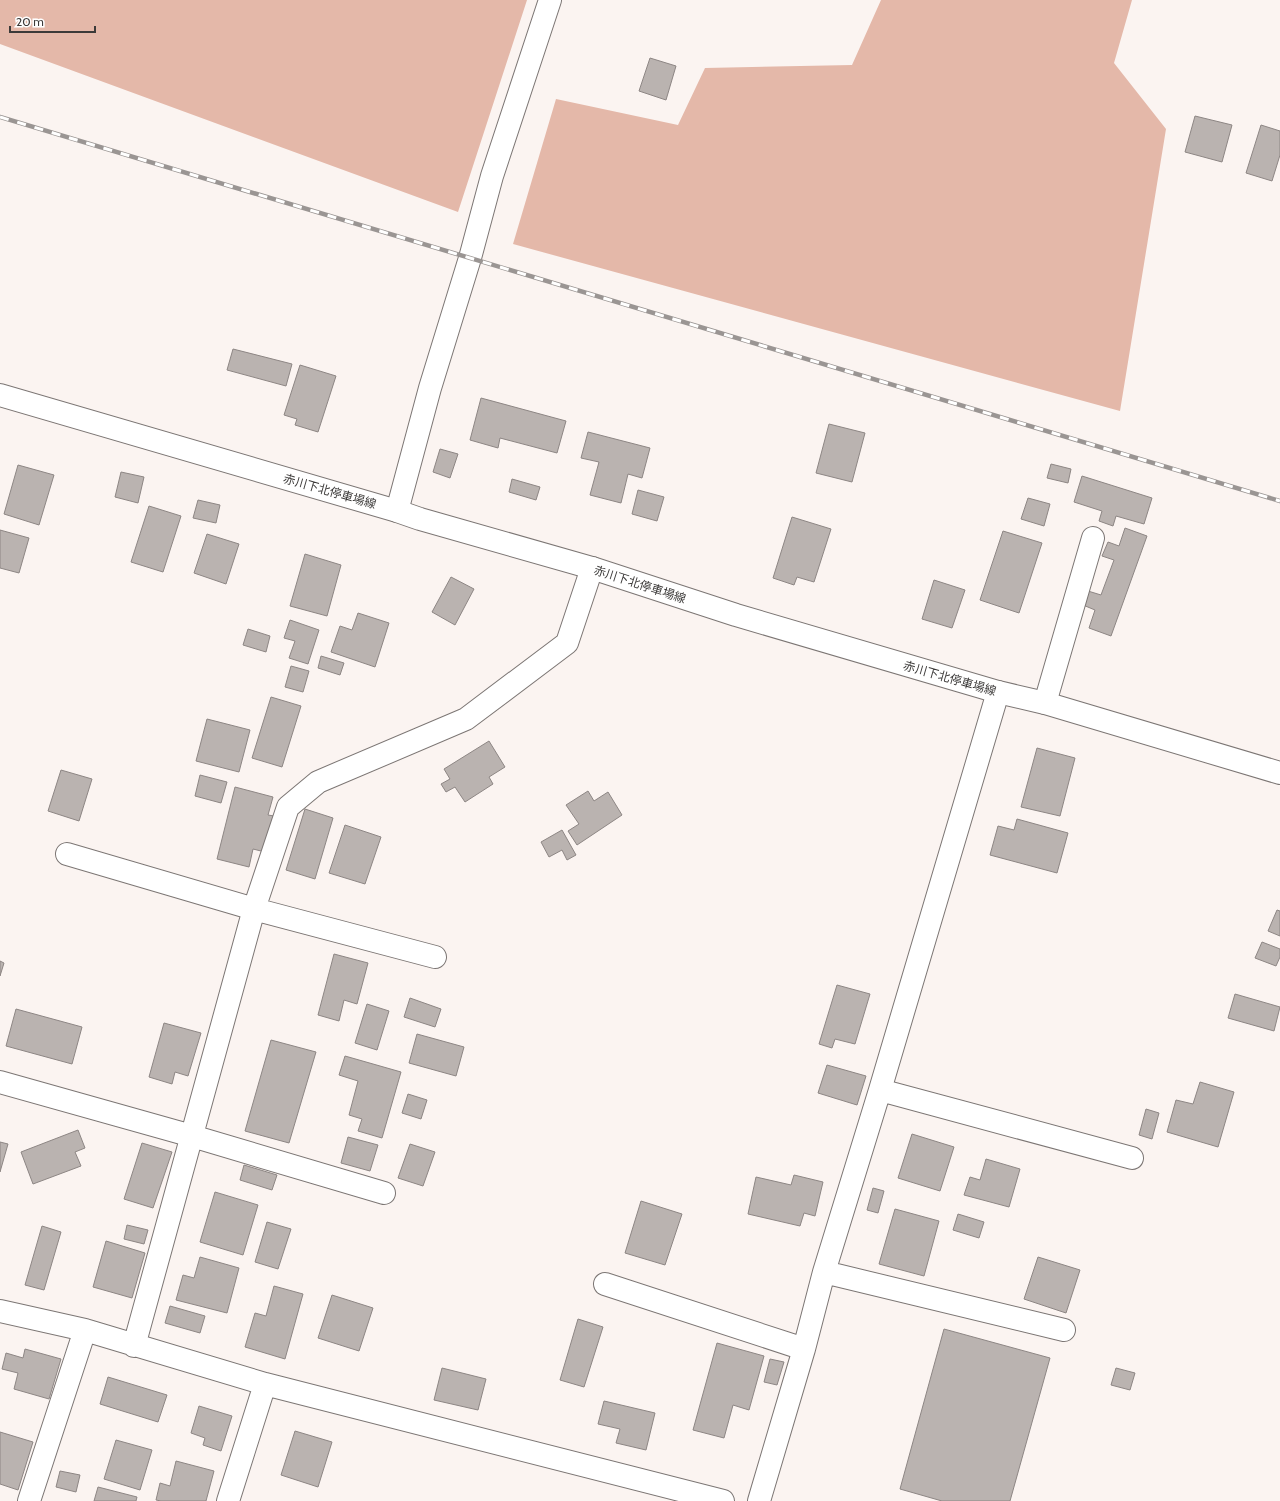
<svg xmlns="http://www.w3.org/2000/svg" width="1280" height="1501" font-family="Cabin,'Noto Sans JP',sans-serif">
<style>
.forest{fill:#e4b8a9}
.building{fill:#bab3b0;stroke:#8d8684}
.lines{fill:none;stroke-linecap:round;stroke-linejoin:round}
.minor-casing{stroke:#7c7674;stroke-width:24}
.major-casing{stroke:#7c7674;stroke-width:24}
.minor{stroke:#fff;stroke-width:22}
.major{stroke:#fff;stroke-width:22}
.rail-casing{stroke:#9a9593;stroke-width:4.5}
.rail{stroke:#fff;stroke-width:3;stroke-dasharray:9;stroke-linecap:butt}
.labels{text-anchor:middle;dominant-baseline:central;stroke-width:3;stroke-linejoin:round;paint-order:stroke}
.street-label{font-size:12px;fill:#3c3a39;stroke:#fff}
</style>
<rect width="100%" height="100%" fill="#fbf4f1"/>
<path class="forest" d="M0,0H527L458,212L0,44Z
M881,0H1132L1114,63L1166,129L1120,411L513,244L556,99L678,125L705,68L852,65Z"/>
<path class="building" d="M650,58L676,66L666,100L639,91Z
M1195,116L1232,125L1222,162L1185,152Z
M1261,125L1280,131V155L1272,181L1246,173Z
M233,349L292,364L286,386L227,370Z
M300,365L336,376L318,432L295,425L297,419L284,415Z
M481,398L566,421L557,453L500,438L498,448L470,440Z
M829,424L865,433L852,482L816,473Z
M588,432L650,448L642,478L628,474L621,503L590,495L599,462L581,458Z
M440,449L458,454L450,478L433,472Z
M1051,464L1071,469L1068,483L1047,478Z
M18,465L54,475L39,525L4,514Z
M121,472L144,477L138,503L115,497Z
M1082,476L1152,498L1144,524L1116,516L1113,526L1099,521L1102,511L1074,502Z
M512,479L540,487L536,500L509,492Z
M638,490L664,497L657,521L632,514Z
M1028,498L1050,504L1044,526L1021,519Z
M198,500L220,505L216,523L193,518Z
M149,506L181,516L163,572L131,562Z
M792,517L831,529L814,582L797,577L794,585L773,578Z
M1125,528L1147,536L1111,636L1089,628L1095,610L1083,605L1088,591L1101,595L1114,560L1102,556L1108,542L1119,546Z
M0,530L29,538L19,573L0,568Z
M1003,531L1042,543L1019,613L980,600Z
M207,534L239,544L226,584L194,573Z
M305,554L341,565L327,616L290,606Z
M451,577L474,589L455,625L432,612Z
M934,580L965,590L952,628L922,619Z
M358,613L389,623L375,667L331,652L340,626L352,630Z
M290,620L319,630L308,664L289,658L295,641L284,638Z
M248,629L270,636L266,652L243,645Z
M321,656L344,663L340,675L318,668Z
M291,666L309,671L303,692L285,687Z
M271,697L301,706L282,767L252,758Z
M207,719L250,730L239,772L196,761Z
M489,741L505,767L489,777L493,784L465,802L455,787L446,792L441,784L450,779L444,769Z
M1037,748L1075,758L1060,816L1021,807Z
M61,770L92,779L79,821L48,811Z
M200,775L227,782L221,803L195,796Z
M235,787L273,797L268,815L274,816L265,852L253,849L249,867L217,859Z
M588,791L594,801L608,792L622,815L577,845L568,831L579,824L566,805Z
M305,809L333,818L315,879L286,870Z
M1017,819L1068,833L1057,873L990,855L998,826L1014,830Z
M345,825L381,837L365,884L329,873Z
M562,830L576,855L567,860L562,850L549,857L541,842Z
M1277,910L1280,911V936L1268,931Z
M1262,942L1280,949V957L1276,966L1255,958Z
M334,954L368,963L357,1004L344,1000L339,1021L318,1015Z
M0,961L4,963L0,976Z
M837,985L870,994L855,1044L835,1039L832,1048L819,1044Z
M1235,994L1280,1007L1274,1031L1228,1018Z
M410,998L441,1009L435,1027L404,1017Z
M367,1004L389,1011L377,1050L355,1043Z
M16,1009L82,1027L72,1064L6,1046Z
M164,1023L201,1033L188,1076L175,1072L172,1084L149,1077Z
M417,1034L464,1047L456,1076L409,1063Z
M271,1040L316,1052L289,1143L245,1131Z
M345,1056L401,1072L382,1138L358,1131L362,1119L349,1115L358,1081L339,1075Z
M827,1065L866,1076L857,1105L818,1093Z
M1200,1082L1234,1092L1218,1147L1167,1132L1176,1100L1193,1104Z
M408,1094L427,1100L421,1119L402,1113Z
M1146,1109L1159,1113L1152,1139L1139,1135Z
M78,1130L85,1148L75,1152L81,1166L33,1184L21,1152Z
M912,1134L954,1147L940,1191L898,1178Z
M348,1137L378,1145L370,1171L341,1163Z
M0,1142L8,1144L0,1172Z
M142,1143L172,1152L153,1208L124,1199Z
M410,1144L435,1152L423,1186L398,1178Z
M986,1159L1020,1169L1009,1207L964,1195L970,1177L980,1180Z
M244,1165L277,1175L272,1190L240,1180Z
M794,1175L823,1182L815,1216L804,1213L800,1226L748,1214L756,1177L791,1185Z
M873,1188L884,1191L878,1213L867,1210Z
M215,1192L258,1205L243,1255L200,1242Z
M641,1201L682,1214L665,1265L625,1253Z
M895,1209L939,1221L924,1276L879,1264Z
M958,1214L984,1222L979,1238L953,1230Z
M267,1222L291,1229L278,1269L255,1262Z
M127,1225L148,1230L144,1244L124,1239Z
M42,1226L61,1232L44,1290L25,1285Z
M106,1241L145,1253L132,1298L93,1287Z
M200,1257L239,1268L227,1313L176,1300L183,1275L194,1278Z
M1038,1257L1080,1270L1066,1313L1024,1299Z
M274,1286L303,1294L285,1359L245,1347L255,1313L266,1316Z
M332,1295L373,1308L359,1351L318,1338Z
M170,1306L205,1316L200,1333L165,1323Z
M578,1319L603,1327L584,1387L560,1380Z
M944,1329L1050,1358L1010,1501H942L900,1489Z
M717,1343L764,1356L749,1410L733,1405L724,1438L693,1430Z
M25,1349L61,1359L49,1399L14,1389L18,1373L2,1369L6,1353L23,1358Z
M770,1359L784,1362L777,1385L764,1382Z
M442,1368L486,1379L478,1410L434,1400Z
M1116,1368L1135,1373L1130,1390L1111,1385Z
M108,1377L167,1395L158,1422L100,1404Z
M604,1401L655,1413L646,1450L616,1443L620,1429L598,1424Z
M199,1406L232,1416L221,1451L203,1445L205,1438L191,1433Z
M295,1431L332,1442L318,1487L281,1475Z
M0,1432L33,1442L18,1490L0,1484Z
M116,1440L152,1450L140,1490L104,1479Z
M176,1461L214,1471L206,1501H161L156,1500L160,1483L170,1486Z
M60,1471L80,1475L76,1492L56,1487Z
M98,1487L137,1497L136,1501H94Z"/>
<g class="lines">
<defs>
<path id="minor" d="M397,511L430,388L470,258L492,176L550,0
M1045,703L1093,538
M67,854L254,909L435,957
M0,1082L192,1136L384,1193
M880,1090L1132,1158
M824,1272L1064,1330
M605,1284L804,1349
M0,1311L85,1330L265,1384L723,1501
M134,1346L254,909L288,807L318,782L466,719L567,643L592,568
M29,1501L85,1330
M228,1501L265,1384
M759,1501L804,1349L824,1272L880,1090L998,692"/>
<path id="major" d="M0,395L397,511L420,519L592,568L736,615L998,692L1045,703L1280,773"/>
</defs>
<use href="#minor" class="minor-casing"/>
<use href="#major" class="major-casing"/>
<use href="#minor" class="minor"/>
<use href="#major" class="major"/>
<defs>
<path id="rail" d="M0,117L1280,501"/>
</defs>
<use href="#rail" class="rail-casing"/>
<use href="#rail" class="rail"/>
</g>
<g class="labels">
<g class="street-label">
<text transform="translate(330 491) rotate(16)">赤川下北停車場線</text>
<text transform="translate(640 584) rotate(18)">赤川下北停車場線</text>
<text transform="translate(950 678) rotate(16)">赤川下北停車場線</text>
</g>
</g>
<path d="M10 26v6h85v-6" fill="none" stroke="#3c3a39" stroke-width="2"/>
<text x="16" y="26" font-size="12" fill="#3c3a39" stroke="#ffffff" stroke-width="3" paint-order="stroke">20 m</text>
</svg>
